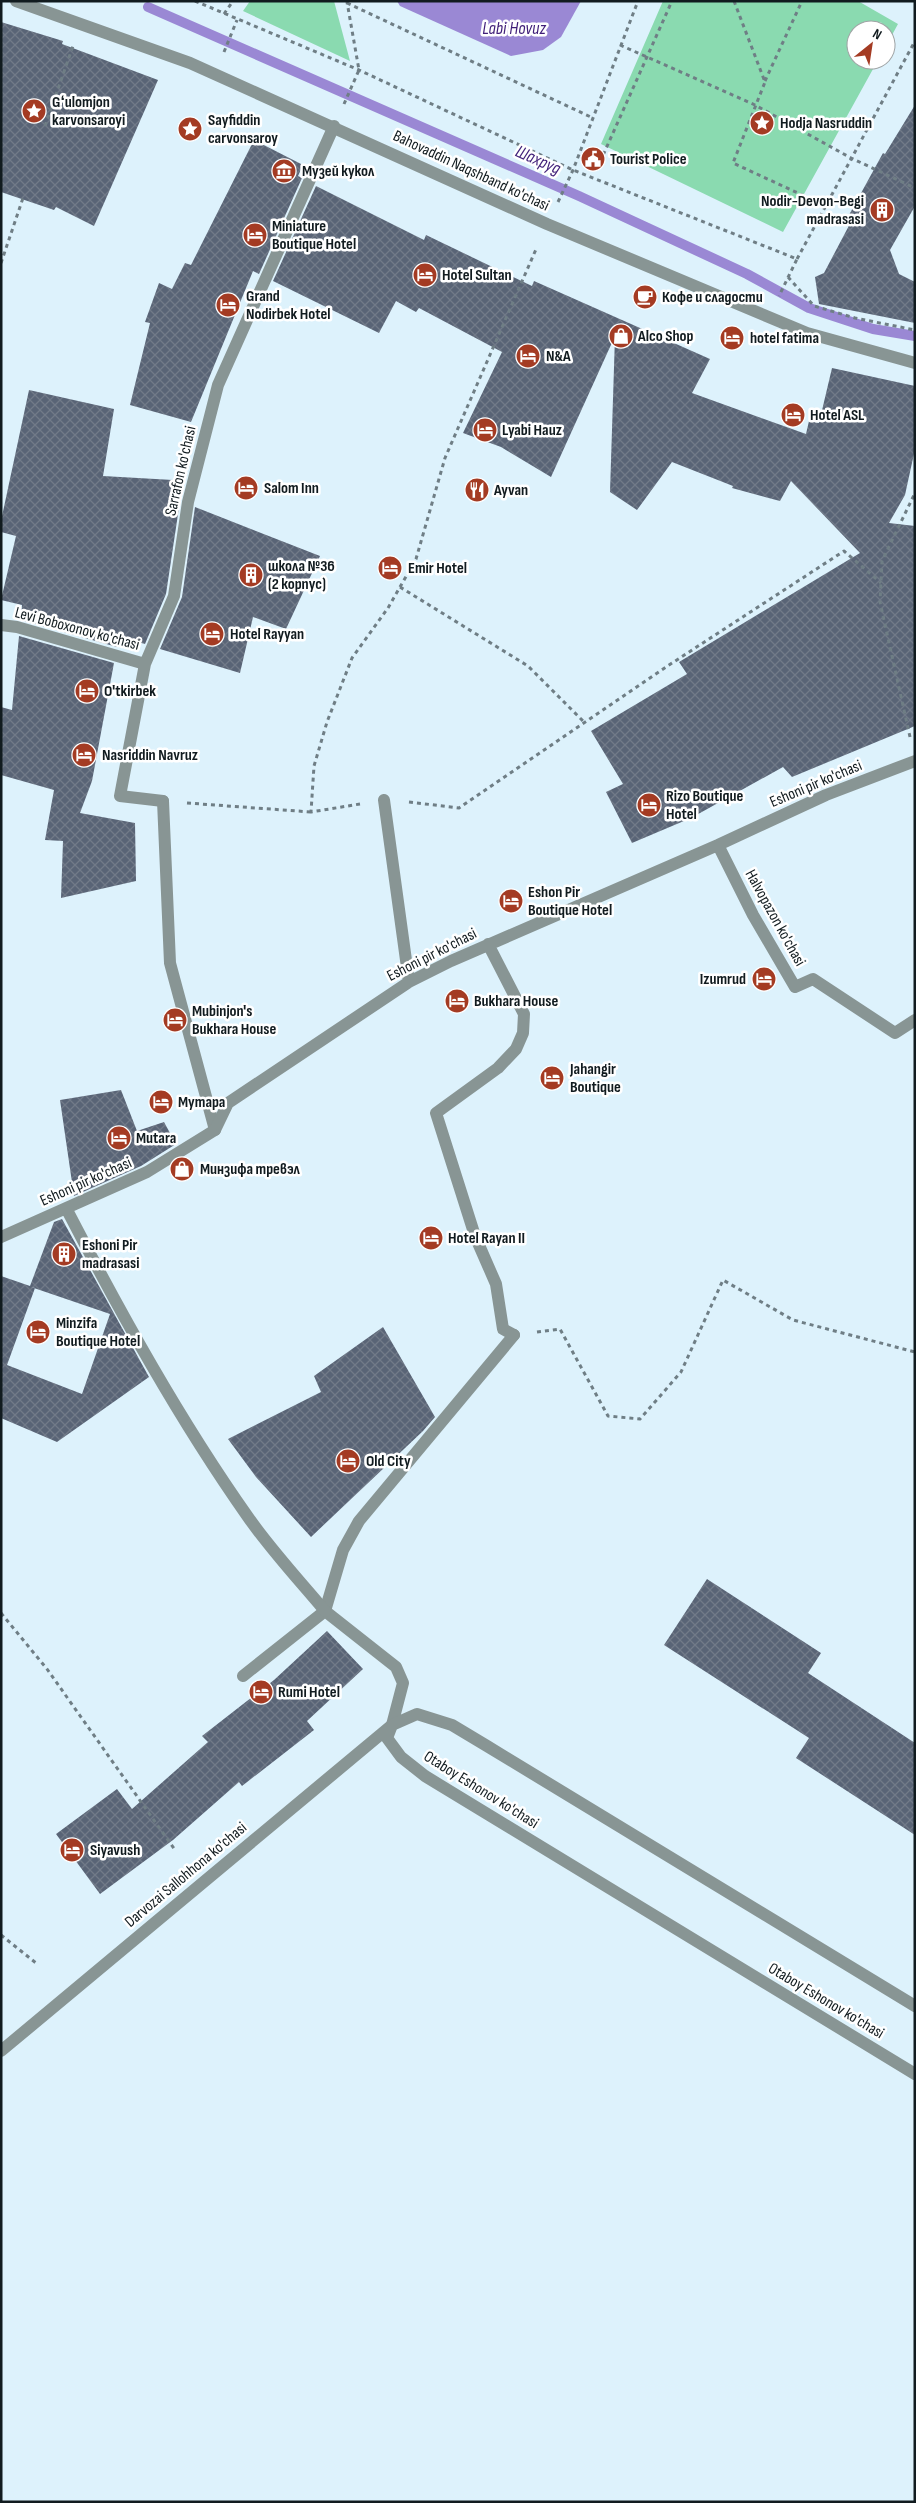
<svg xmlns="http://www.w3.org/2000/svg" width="916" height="2503" font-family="'Sofia Sans Condensed',sans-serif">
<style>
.green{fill:#8adab0}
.water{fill:#9a88d4}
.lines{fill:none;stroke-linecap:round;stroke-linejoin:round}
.stream{stroke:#9a88d4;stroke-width:10}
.building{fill:url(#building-cross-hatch);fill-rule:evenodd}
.path{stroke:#6f7e85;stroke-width:3;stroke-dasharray:4 4;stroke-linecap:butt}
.service{stroke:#889594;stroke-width:12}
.pedestrian{stroke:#889594;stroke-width:12}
.minor{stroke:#889594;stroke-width:12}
.tertiary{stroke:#889594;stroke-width:12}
.labels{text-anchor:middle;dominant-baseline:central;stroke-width:5;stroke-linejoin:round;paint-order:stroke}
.poi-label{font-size:16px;font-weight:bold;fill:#111b1f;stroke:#fff;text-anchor:start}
.street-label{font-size:16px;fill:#111b1f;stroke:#fff}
.water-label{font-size:18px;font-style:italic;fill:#3f1e78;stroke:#fff}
</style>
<defs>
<pattern id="building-cross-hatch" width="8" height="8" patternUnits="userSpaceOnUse" patternTransform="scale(1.25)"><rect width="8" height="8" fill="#596476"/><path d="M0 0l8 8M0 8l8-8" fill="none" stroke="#717a88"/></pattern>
</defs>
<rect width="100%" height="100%" fill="#ddf2fc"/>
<path class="green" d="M250,1H334L350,61L243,11Z
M663,1H858L898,24L886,46V30H856V60H878L783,232L601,144Z"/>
<path class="water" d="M397,1H581L561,37L543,50L511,56L400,6Z"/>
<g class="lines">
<path class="stream" d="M148,7L579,196L747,274L809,308L873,329L915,336"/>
</g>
<path class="building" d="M1,22L63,41L62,44L158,80L94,226L56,207L54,210L1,192Z
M915,105V206L890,250L899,274L915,282V323L819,304L815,277L824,273L853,218L849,215L883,153L885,154Z
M254,140L303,165L298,176L302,178L259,274L253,271L191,422L130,405L150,323L145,322L159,283L172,289L185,263L191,265Z
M316,186L424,240L426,235L532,286L534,281L710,359L692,393L806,434L809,421L819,423L832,368L915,386V449L905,495L889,523L915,526V726L792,777L783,767L691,818L632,843L606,792L623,784L591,731L687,674L679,662L860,553L791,481L780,501L732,488L733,486L672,462L637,510L610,492L615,336L551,477L501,447L463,433L502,352L419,308L416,312L396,301L379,333L273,281Z
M29,390L114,409L103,476L173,480L171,498L180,501L166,594L145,644L119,637L117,647L21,620L22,605L1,600L16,536L1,532V521Z
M195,507L320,556L286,629L253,617L240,673L160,649L182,597Z
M19,636L114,663L92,781L80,813L135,823L136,881L61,898L63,841L45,840L54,790L1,775V707L12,710Z
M121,1090L137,1131L164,1122L176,1144L141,1166L74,1196L60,1100Z
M62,1219L149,1377L57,1442L1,1418V1276L30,1286L54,1222ZM31,1287L110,1314L82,1394L7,1365L35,1288Z
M383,1327L435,1417L423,1431L311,1537L256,1477L228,1439L321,1392L314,1376Z
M707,1579L821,1653L808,1673L915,1743V1835L796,1758L809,1738L664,1645Z
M327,1631L363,1669L307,1721L314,1730L242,1786L239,1782L173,1840L100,1894L56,1834L117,1789L132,1809L208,1742L202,1736L274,1680Z"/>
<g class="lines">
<path class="path" d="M195,1L359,70L573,170L797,259L779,296
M734,1L765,82L733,163L826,206
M347,3L593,118
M224,14L233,1
M620,45L755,105L851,158L915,188
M224,52L237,20
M765,81L802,1
M344,104L359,70L347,2
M45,126L73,46
M600,162L672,1
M558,202L573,170L638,1
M797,259L915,41
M1,263L23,198
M788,277L814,306L855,318L915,330
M400,587L528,666L585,723
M910,737L880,602L882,561L915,493
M409,802L459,808L666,667L844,551L881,583
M187,803L311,812
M360,804L311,812L314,766L327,722L352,658L388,608L416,559L445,458L537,247
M537,1332L560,1329L608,1416L640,1419L681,1372L723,1280L793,1320L915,1352
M1,1613L47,1669L175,1850
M1,1935L36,1963"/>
<path class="service" d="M325,1611L396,1667L403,1683L392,1725
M243,1676L325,1611L343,1550L359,1521L514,1335"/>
<path class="pedestrian" d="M16,1L190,63L547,224L807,333L915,363
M163,801L170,963L215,1130"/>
<path class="minor" d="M1,625L17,627L145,664
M384,800L409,982
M163,801L120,796L145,664L174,596L188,502L218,385L334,126
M718,845L753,915L795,987L813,979L895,1033L915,1020
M488,944L524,1014L523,1033L516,1049L498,1068L436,1113L475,1236L496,1284L503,1329L514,1335
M66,1208C121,1314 179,1419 248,1517C271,1550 299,1580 325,1611
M1,1237L147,1172L215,1130L228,1103L409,982L451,961L718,845L826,795L915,761"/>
<path class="tertiary" d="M392,1725L387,1738L401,1757L425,1776L915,2074
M1,2051L392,1725L417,1714L452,1725L487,1746L915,2006"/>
</g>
<defs>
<symbol id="sight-disc" viewBox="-11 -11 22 22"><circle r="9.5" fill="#a43b23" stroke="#fff"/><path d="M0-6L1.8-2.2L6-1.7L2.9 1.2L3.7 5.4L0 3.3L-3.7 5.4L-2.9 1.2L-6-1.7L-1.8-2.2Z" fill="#fff"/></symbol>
<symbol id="civic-disc" viewBox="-11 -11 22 22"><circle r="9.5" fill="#a43b23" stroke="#fff"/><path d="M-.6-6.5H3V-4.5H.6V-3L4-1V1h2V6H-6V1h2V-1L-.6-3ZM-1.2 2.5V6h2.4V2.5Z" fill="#fff"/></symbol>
<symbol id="museum-disc" viewBox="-11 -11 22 22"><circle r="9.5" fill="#a43b23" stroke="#fff"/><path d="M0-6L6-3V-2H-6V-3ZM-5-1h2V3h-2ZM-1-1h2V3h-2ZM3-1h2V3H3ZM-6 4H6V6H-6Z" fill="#fff"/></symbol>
<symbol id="building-disc" viewBox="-11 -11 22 22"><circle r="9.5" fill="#a43b23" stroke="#fff"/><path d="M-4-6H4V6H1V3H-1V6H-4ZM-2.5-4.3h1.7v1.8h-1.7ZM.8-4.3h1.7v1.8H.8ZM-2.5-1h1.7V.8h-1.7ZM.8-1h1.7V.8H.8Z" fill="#fff"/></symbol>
<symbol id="hotel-disc" viewBox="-11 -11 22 22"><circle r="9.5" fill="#a43b23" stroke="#fff"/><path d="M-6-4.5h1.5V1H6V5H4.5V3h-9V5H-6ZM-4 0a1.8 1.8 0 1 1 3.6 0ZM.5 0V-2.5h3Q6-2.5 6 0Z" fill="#fff"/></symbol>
<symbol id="cafe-disc" viewBox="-11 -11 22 22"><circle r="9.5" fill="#a43b23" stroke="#fff"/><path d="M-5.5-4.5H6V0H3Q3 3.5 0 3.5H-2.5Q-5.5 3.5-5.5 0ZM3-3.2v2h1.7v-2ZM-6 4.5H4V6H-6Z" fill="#fff"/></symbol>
<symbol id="shop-disc" viewBox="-11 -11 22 22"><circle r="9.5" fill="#a43b23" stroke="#fff"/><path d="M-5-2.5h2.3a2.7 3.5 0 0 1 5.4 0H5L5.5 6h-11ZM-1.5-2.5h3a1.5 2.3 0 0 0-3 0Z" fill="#fff"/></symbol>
<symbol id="restaurant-disc" viewBox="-11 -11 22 22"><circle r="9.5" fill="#a43b23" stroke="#fff"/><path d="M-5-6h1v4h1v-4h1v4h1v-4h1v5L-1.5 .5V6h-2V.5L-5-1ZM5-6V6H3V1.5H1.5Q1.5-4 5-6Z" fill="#fff"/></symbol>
</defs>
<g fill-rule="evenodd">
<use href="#sight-disc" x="20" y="97" width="28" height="28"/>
<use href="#sight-disc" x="748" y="109" width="28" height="28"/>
<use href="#sight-disc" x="176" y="115" width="28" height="28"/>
<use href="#civic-disc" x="579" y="145" width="28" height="28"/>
<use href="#museum-disc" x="270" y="157" width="28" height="28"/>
<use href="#building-disc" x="868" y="196" width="28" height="28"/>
<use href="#hotel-disc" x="241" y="221" width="28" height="28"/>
<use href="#hotel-disc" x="411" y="261" width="28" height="28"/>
<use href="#cafe-disc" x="631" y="283" width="28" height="28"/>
<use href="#hotel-disc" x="214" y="291" width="28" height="28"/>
<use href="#shop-disc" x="607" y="322" width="28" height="28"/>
<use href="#hotel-disc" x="718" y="324" width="28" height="28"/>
<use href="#hotel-disc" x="514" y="342" width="28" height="28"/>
<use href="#hotel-disc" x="779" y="401" width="28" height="28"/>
<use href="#hotel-disc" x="471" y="416" width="28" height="28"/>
<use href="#hotel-disc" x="232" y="474" width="28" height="28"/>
<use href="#restaurant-disc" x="463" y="476" width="28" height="28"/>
<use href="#hotel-disc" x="376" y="554" width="28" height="28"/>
<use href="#building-disc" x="237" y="561" width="28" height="28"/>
<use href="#hotel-disc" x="198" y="620" width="28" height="28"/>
<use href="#hotel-disc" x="73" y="677" width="28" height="28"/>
<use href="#hotel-disc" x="70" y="741" width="28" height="28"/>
<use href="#hotel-disc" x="635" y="791" width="28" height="28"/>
<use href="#hotel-disc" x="497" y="887" width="28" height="28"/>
<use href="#hotel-disc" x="750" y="965" width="28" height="28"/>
<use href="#hotel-disc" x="443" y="987" width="28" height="28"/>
<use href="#hotel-disc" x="161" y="1006" width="28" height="28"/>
<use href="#hotel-disc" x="538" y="1064" width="28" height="28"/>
<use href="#hotel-disc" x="147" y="1088" width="28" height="28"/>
<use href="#hotel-disc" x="105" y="1124" width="28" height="28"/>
<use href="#shop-disc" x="168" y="1155" width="28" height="28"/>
<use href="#hotel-disc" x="417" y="1224" width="28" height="28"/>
<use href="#building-disc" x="50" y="1240" width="28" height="28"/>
<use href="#hotel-disc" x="24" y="1318" width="28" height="28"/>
<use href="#hotel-disc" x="334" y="1447" width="28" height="28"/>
<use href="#hotel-disc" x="247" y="1678" width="28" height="28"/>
<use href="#hotel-disc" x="58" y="1836" width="28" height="28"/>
</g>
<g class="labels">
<g class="poi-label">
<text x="52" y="102">Gʻulomjon<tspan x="52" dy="18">karvonsaroyi</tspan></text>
<text x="208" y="120">Sayfiddin<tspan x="208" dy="18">carvonsaroy</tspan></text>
<text x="780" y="123">Hodja Nasruddin</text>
<text x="610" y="159">Tourist Police</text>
<text x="302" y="171">Музей кукол</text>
<text x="864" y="201" text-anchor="end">Nodir-Devon-Begi<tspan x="864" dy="18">madrasasi</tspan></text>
<text x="272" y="226">Miniature<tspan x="272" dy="18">Boutique Hotel</tspan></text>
<text x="442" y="275">Hotel Sultan</text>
<text x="246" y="296">Grand<tspan x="246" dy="18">Nodirbek Hotel</tspan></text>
<text x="662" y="297">Кофе и сладости</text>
<text x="638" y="336">Alco Shop</text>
<text x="750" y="338">hotel fatima</text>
<text x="546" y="356">N&amp;A</text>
<text x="810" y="415">Hotel ASL</text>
<text x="502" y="430">Lyabi Hauz</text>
<text x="264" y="488">Salom Inn</text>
<text x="494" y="490">Ayvan</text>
<text x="268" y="566">школа №36<tspan x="268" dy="18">(2 корпус)</tspan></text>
<text x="408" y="568">Emir Hotel</text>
<text x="230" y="634">Hotel Rayyan</text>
<text x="104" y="691">O'tkirbek</text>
<text x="102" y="755">Nasriddin Navruz</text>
<text x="666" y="796">Rizo Boutique<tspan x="666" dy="18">Hotel</tspan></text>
<text x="528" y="892">Eshon Pir<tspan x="528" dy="18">Boutique Hotel</tspan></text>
<text x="746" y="979" text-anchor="end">Izumrud</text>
<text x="474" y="1001">Bukhara House</text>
<text x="192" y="1011">Mubinjon's<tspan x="192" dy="18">Bukhara House</tspan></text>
<text x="570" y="1069">Jahangir<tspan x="570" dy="18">Boutique</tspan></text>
<text x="178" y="1102">Мутара</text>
<text x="136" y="1138">Mutara</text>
<text x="200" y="1169">Минзифа тревэл</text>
<text x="448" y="1238">Hotel Rayan II</text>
<text x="82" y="1245">Eshoni Pir<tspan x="82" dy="18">madrasasi</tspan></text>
<text x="56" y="1323">Minzifa<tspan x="56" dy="18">Boutique Hotel</tspan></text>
<text x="366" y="1461">Old City</text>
<text x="278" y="1692">Rumi Hotel</text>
<text x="90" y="1850">Siyavush</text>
</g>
<g class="street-label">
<text transform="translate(471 171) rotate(25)">Bahovaddin Naqshband ko'chasi</text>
<text transform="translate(181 471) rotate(-77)">Sarrafon ko'chasi</text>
<text transform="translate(77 629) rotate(15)">Levi Boboxonov ko'chasi</text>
<text transform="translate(816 784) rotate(-23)">Eshoni pir ko'chasi</text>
<text transform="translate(775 918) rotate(61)">Halvopazon ko'chasi</text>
<text transform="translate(432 955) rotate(-27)">Eshoni pir ko'chasi</text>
<text transform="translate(86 1182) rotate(-24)">Eshoni pir ko'chasi</text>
<text transform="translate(481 1790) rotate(32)">Otaboy Eshonov ko'chasi</text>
<text transform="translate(186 1875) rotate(-40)">Darvozai Sallohhona ko'chasi</text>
<text transform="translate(826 2001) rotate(31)">Otaboy Eshonov ko'chasi</text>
</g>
<g class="water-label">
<text x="514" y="28">Labi Hovuz</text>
<text transform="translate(538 160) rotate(24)">Шахруд</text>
</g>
</g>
<rect width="916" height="2503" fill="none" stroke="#111b1f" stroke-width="5"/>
<g transform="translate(871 45) rotate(30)"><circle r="24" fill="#ffffff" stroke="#a0a4a5"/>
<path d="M0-4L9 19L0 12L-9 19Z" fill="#a43b23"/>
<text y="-8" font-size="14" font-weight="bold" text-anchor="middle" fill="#111b1f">N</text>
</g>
</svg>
